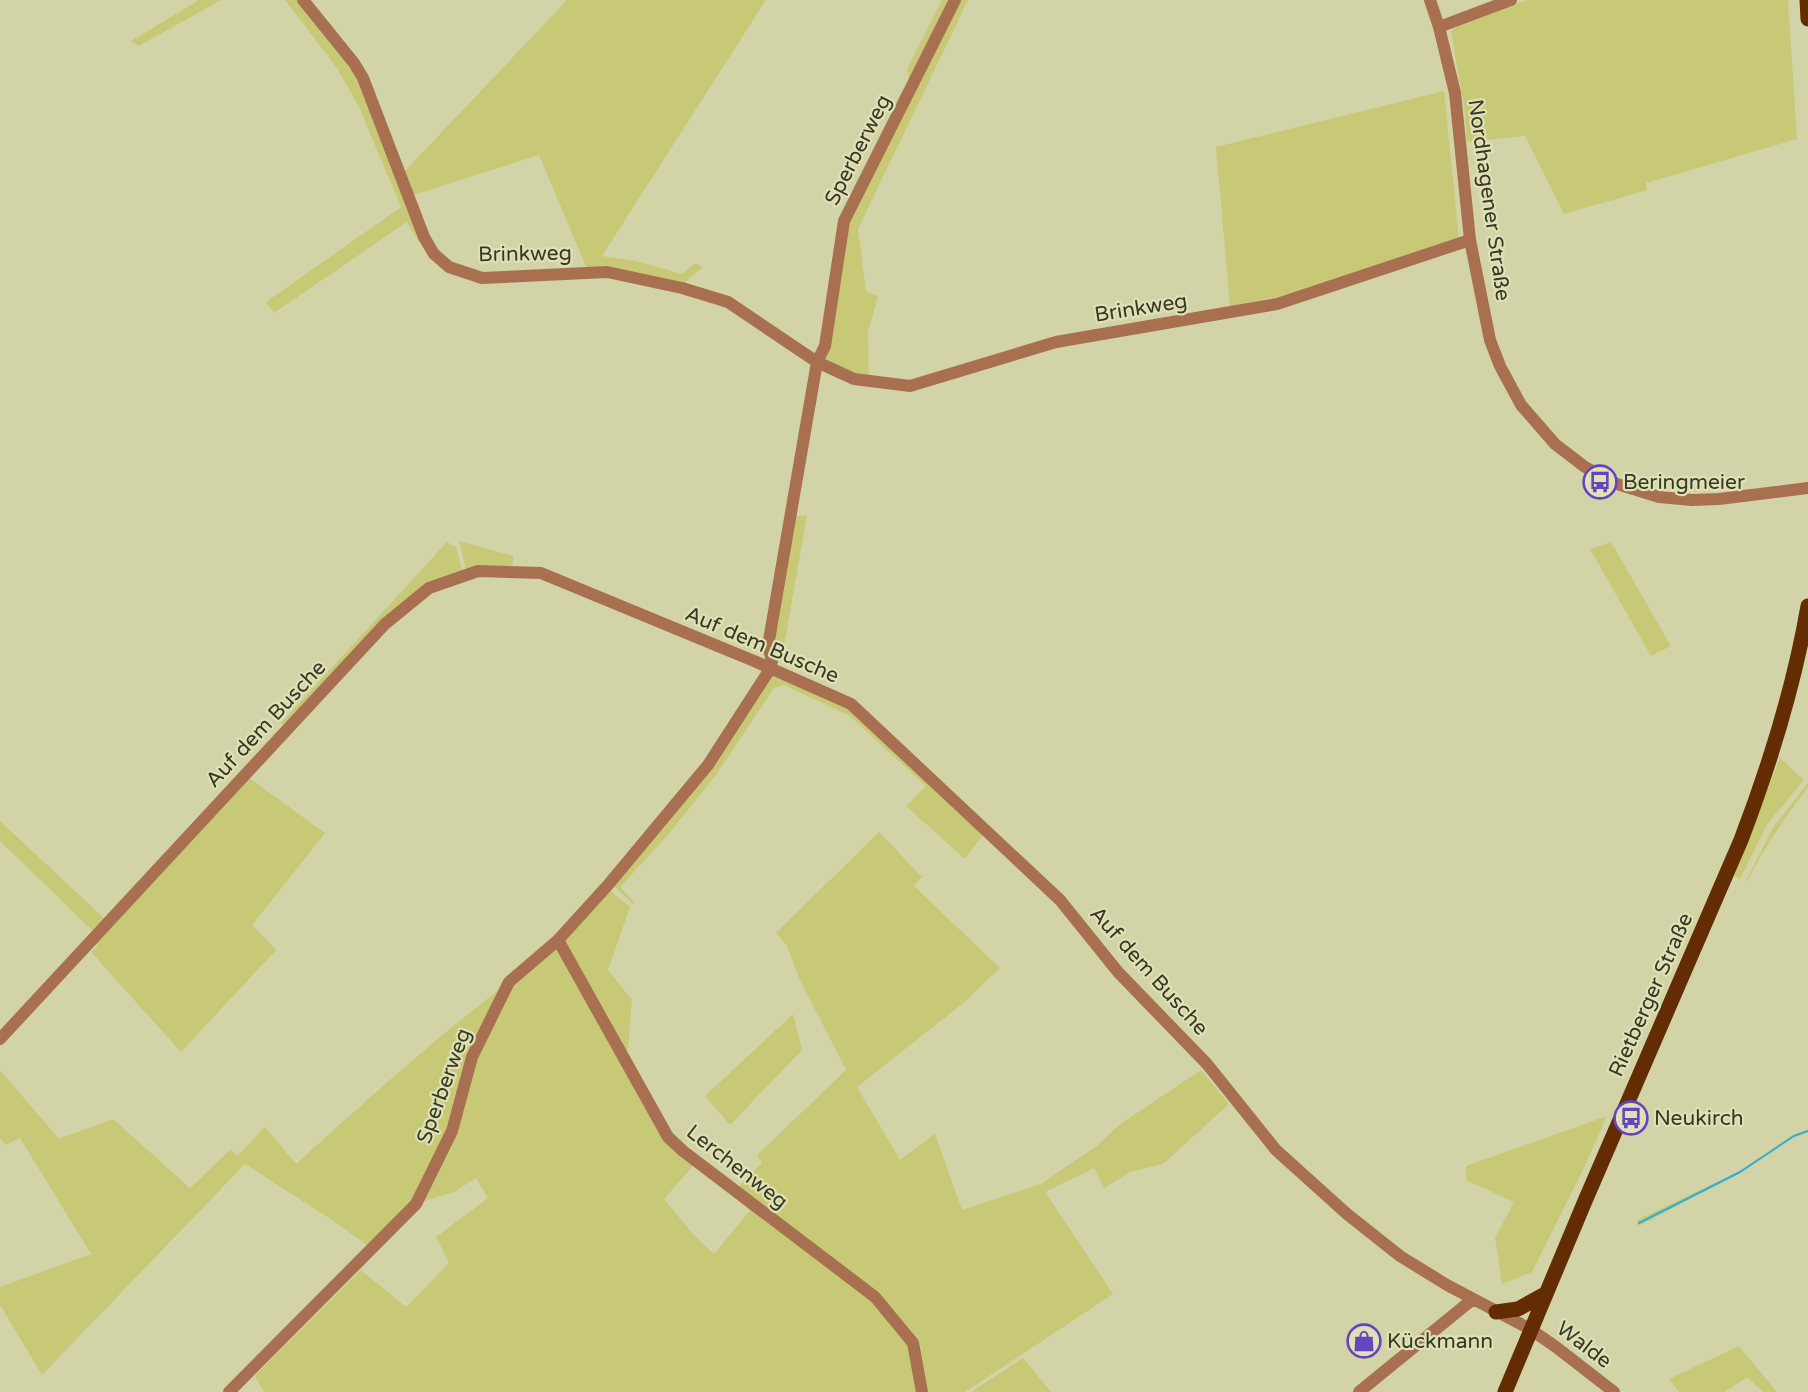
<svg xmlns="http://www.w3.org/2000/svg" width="1808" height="1392" font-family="'Varela Round',sans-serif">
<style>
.green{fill:#c7c977}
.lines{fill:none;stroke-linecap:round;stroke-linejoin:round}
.stream{stroke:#31acdd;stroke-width:2}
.minor{stroke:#a87051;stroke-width:12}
.major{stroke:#642c03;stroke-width:15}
.labels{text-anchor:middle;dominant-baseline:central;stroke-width:4.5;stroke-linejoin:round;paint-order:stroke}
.street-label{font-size:21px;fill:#363725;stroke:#dfe1b4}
.poi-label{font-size:21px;fill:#363725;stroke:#dfe1b4;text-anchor:start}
</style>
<rect width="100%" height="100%" fill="#d2d4a8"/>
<path class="green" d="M199,0H221L139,46L131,41Z
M285,0H298L356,73L423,244L418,241L407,222L274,313L266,302L401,207L359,107L337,68Z
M567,0H766L602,256L636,261L682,274L695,263L703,267L682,285L587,269L539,155L410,196L403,173Z
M942,0H953L913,80L909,77L907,69Z
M959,0H968L858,229L866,291L878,297L868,331L869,378L854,376L823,361L846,222Z
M1527,0H1788L1797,139L1646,183L1647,190L1564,214L1525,136L1467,142L1465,113L1451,31L1457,26Z
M1444,91L1459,239L1276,297L1230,306L1216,147Z
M807,515L782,658L775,659L772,647L794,517Z
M459,541L514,556L512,566H478L466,570Z
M447,542L456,547L462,570L428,585L285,726L281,723Z
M1611,542L1671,646L1651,656L1590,549Z
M770,673L851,708L985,832L965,859L906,806L926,786L850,716L784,685L774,688L716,775L667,836L620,887L634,902L633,904L612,884Z
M1780,758L1804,780L1768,823L1740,879L1734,876Z
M249,778L325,833L252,925L276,950L181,1052L91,952L98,946L95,943Z
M1808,783V787C1785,818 1764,847 1747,882L1746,881L1774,826Z
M0,821L104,918L92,930L0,841Z
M879,832L922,877L914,886L1000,968L961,1005L857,1087L900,1160L935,1134L962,1210L1041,1184L1098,1145L1119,1125L1201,1070L1229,1104L1163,1164L1130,1172L1104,1188L1094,1168L1045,1192L1113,1294L965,1392H264L255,1376L361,1270L406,1307L449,1263L436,1237L488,1198L476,1178L454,1192L413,1204L371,1248L332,1220L245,1164L42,1375L0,1305V1287L91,1254L20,1138L6,1145L0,1138V1070L59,1139L113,1119L190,1188L231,1149L237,1156L265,1127L296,1164C379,1089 462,1013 554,950H560L620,1057L693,1166L664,1199L693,1234L714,1254L752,1208L737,1188L762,1163L757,1155L846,1070L799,978L787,946L776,933Z
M607,888L630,907L608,970L632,1000L628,1049L626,1052L562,939Z
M793,1014L802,1050L730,1125L705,1096Z
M1607,1116L1583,1170L1532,1272L1502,1284L1495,1238L1514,1202L1466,1180V1166Z
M1808,1129V1132L1793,1137L1740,1173L1637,1227V1220L1740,1171L1792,1135Z
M1739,1346L1777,1392H1763L1747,1377L1725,1392H1679L1669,1379Z
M1023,1358L1051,1392H971Z"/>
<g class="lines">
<path class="stream" d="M1639,1223L1740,1172L1794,1136L1808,1131"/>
<path class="minor" d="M303,0L354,63L363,78L424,237L434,254L449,267L482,278L607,272L682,288L728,302L817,362L854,379L910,386L1056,342L1277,304L1470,240
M1430,0L1439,27L1455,93L1470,240L1490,340L1500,366L1521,405L1555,444L1585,467L1617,484L1659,497L1692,500L1719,499L1808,488
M1439,27L1511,0
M558,940L668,1137L683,1151L875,1297L913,1343L922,1392
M0,1039L385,624L429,588L478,571L541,573L754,661L851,704L1060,900L1118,972L1207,1064L1276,1150L1347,1214L1400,1256L1447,1285L1530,1329L1556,1347L1614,1392
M229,1392L416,1204L452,1131L472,1057L509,982L558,940L608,885L708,765L770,669L772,661L768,646L817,362L825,346L844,221L955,0
M1359,1392L1473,1299"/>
<path class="major" d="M1807,0L1808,19
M1496,1312L1518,1309L1545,1294
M1505,1392L1585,1201L1741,840C1770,764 1794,687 1808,606"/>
</g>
<defs>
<symbol id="bus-ring" viewBox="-11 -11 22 22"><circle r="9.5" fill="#dfe1b4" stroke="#6445be" stroke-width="1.5"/><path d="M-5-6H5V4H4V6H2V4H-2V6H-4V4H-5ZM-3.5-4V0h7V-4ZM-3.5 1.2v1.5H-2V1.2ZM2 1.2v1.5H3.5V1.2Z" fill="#6445be"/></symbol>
<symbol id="shop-ring" viewBox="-11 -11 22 22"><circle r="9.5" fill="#dfe1b4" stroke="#6445be" stroke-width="1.5"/><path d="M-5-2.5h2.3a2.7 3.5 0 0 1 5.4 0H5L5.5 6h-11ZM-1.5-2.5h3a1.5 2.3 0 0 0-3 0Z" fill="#6445be"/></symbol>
</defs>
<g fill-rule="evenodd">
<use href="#bus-ring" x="1581" y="463" width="38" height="38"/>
<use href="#bus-ring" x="1612" y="1099" width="38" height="38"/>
<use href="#shop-ring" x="1345" y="1322" width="38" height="38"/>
</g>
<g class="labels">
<g class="street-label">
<text transform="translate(858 150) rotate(-63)">Sperberweg</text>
<text transform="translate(1489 200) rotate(82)">Nordhagener Straße</text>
<text transform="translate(525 254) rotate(-1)">Brinkweg</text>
<text transform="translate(1141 308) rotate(-9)">Brinkweg</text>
<text transform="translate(762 645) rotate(23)">Auf dem Busche</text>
<text transform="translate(266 724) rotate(-47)">Auf dem Busche</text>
<text transform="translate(1149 971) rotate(48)">Auf dem Busche</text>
<text transform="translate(1651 995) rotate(-66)">Rietberger Straße</text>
<text transform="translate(444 1086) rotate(-70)">Sperberweg</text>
<text transform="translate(737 1167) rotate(38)">Lerchenweg</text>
<text transform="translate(1584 1345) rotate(37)">Walde</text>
</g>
<g class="poi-label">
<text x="1623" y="482">Beringmeier</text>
<text x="1654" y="1118">Neukirch</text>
<text x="1387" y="1341">Kückmann</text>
</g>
</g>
</svg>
